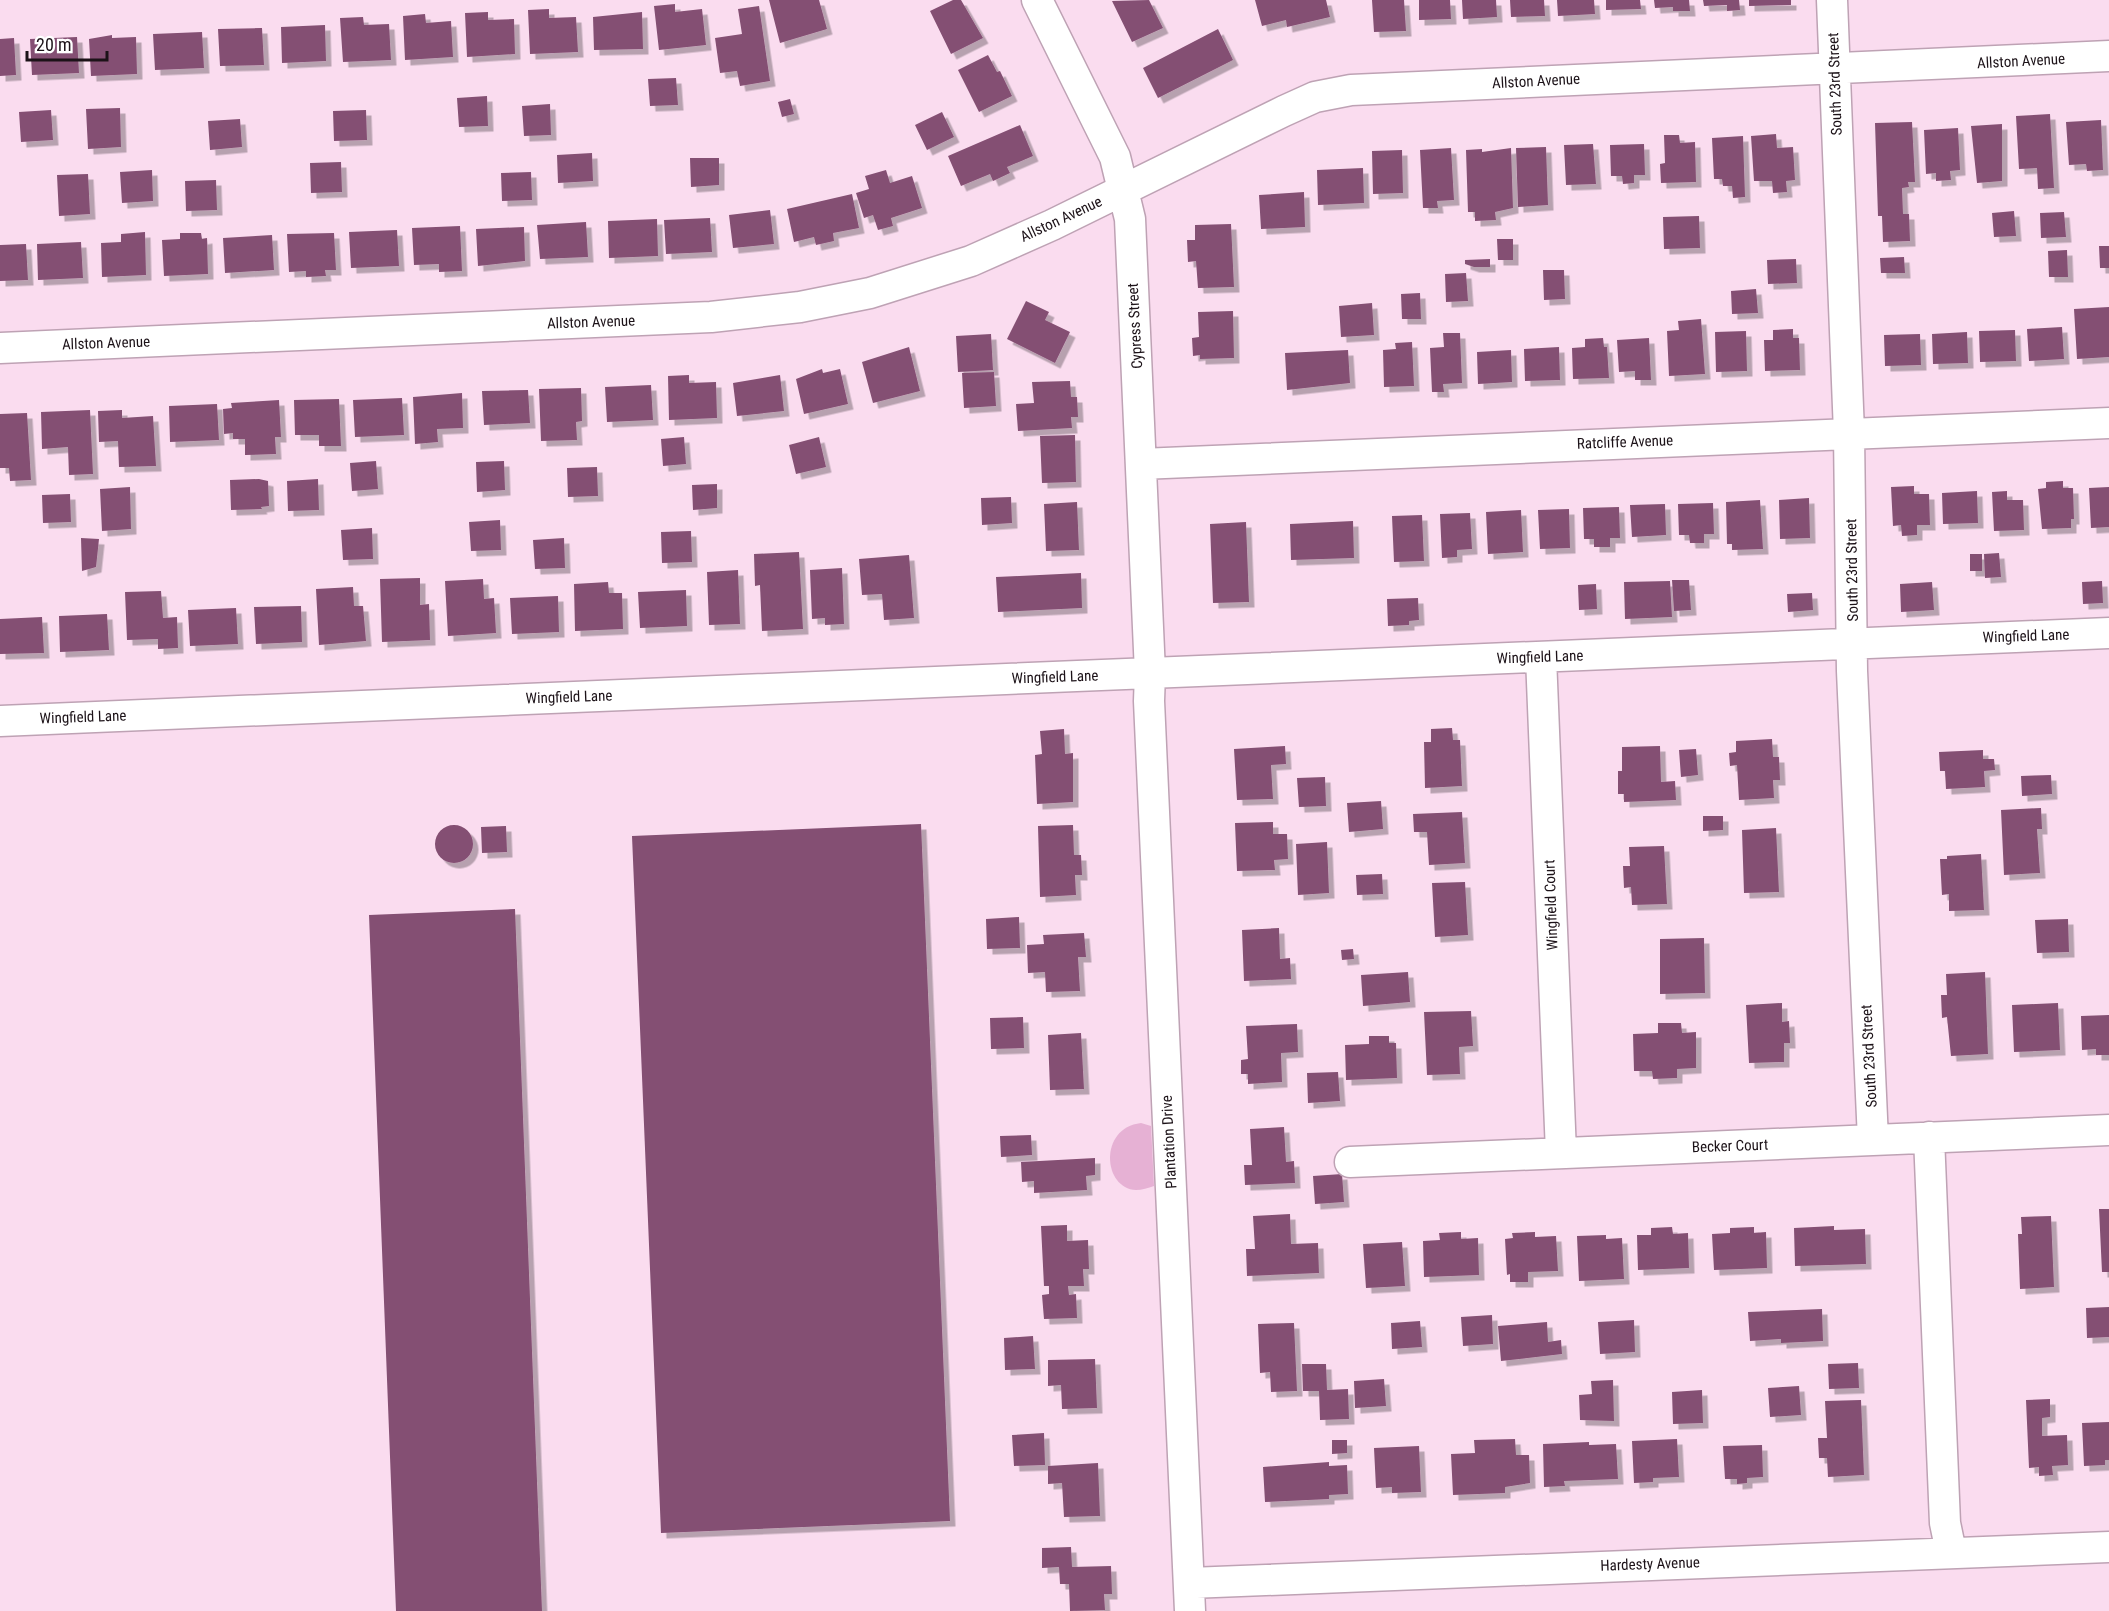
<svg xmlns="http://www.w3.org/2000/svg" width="2109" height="1611" font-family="'Roboto Condensed',sans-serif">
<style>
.green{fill:#e6b1d4}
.building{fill:#844f73;filter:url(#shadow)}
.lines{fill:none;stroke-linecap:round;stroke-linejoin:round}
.minor-casing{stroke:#bea2b4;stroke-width:33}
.minor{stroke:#fff;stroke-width:30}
.labels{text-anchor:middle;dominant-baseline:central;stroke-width:6;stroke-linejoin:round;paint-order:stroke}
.street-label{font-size:15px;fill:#1c1218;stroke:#fff}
</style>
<defs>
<filter id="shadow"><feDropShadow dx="5.5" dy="5.5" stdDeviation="0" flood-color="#0004"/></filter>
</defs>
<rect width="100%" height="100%" fill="#fadcef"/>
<path class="green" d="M1141,1123L1151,1126L1154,1186C1148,1188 1142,1190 1136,1190C1103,1189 1098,1128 1141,1123Z"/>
<path class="building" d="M769,0H819L827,29L780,43Z
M953,0H961L983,38L951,54L930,11Z
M1149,0L1163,28L1132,42L1112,1Z
M1255,0H1326L1330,17L1287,27L1286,20L1262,26Z
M1372,0H1404L1406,31L1374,32Z
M1419,0H1450L1451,19L1419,20Z
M1462,0H1496L1497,17L1463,19Z
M1510,0H1544L1545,16L1511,17Z
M1557,0H1594L1595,14L1558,16Z
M1606,0H1640L1641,9L1606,10Z
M1654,0H1689L1690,11H1673V7L1655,8Z
M1703,0H1739L1740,10L1727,11V5L1704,6Z
M1749,0H1791V5L1749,6Z
M675,4V12L702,9L706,45L659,50L654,6Z
M759,6L770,81L740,86L737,71L720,73L715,38L742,34L738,9Z
M549,9V18L576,17L578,52L530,54L528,10Z
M488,12V20L514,19L515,54L467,57L465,13Z
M642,12L643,49L594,50L593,17Z
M425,14L426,23L451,21L453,57L405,60L403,16Z
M363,17L364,25L389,24L391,60L343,62L340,18Z
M325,25L326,61L282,63L281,27Z
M262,28L264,65L220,66L218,29Z
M1218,29L1233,60L1158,98L1143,68Z
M202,32L204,68L155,70L153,34Z
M112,35V38L136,37L137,74L91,76L89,39Z
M77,37L79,73L32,75L30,39Z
M14,38L16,75L0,76V39Z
M988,55L997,72L1000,71L1012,96L979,112L958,70Z
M676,78L678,105L650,106L648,79Z
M487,96L488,126L459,127L457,98Z
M790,99L794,114L782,117L778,102Z
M550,104L551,135L524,136L522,106Z
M120,108L121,147L88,149L86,109Z
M51,110L53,140L21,142L19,112Z
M366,110L367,140L334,141L333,111Z
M942,112L954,137L927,150L915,125Z
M2050,114L2054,188L2038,189L2037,168L2019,169L2016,116Z
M240,119L242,147L210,150L208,121Z
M2101,120L2103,170L2087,171L2086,164L2069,165L2066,122Z
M1912,122L1915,182H1908L1909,187L1902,188L1903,214H1909L1910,241L1883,242L1882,216H1878L1875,123Z
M2002,124V181L1977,183L1971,126Z
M1020,125L1033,156L1007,167L1010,173L993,181L990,174L961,186L948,156Z
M1958,128L1960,170L1950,171L1951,180L1936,181V173L1926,174L1924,130Z
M1776,134L1777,148L1793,147L1795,180L1786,181L1787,192L1773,193L1772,181H1754L1751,136Z
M1664,135H1679L1680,143L1695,142L1696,182L1661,183L1660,164L1665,163Z
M1743,136L1745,197L1733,198L1732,186H1723L1722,179H1714L1712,138Z
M1593,144L1596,184L1566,185L1564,145Z
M1644,144L1645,175H1634V183L1623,184L1622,176H1611L1610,145Z
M1546,147L1548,205L1518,207L1516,148Z
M1451,148L1454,200L1437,201L1438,208H1423L1420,150Z
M1511,148L1513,208L1495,212L1496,220L1475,221V212H1468L1466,150L1482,149V152Z
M1402,150L1403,193L1373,194L1372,151Z
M592,153L593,181L558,183L557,155Z
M690,158H719V185L691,187Z
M341,162L342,192L311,193L310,163Z
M1363,168L1364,203L1318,205L1317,170Z
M152,170L153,201L122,203L120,172Z
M886,170L890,183L912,176L922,208L891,218L893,226L878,230L873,215L864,218L856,193L869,189L865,176Z
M531,172L532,200L502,201L501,173Z
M88,174L90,214L59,216L57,175Z
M216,180L217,210L186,211L185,181Z
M1304,192L1305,227L1261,229L1259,195Z
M852,194L859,228L833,233L834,241L816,245L814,237L794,242L787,209Z
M770,210L774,244L733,248L729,215Z
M2014,211L2016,236L1994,237L1992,213Z
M2064,212L2066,237L2041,238L2040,213Z
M1699,216L1700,248L1664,249L1663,217Z
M710,218L712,252L666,254L664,220Z
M657,219L658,256L609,258L608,221Z
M586,222L588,257L540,259L537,225Z
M1231,224L1234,287L1198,288L1196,261L1188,262L1187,240H1195V225Z
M460,226L462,271L439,272V264L414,265L412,228Z
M524,227L525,261L478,266L476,229Z
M397,230L399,266L351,268L349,232Z
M145,232L146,275L102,277L101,243L121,242V234Z
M180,233H201L202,239L207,238L208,274L164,276L162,240L180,239Z
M334,233L336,270H325L326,276L306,277V271L289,272L287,234Z
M272,235L274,270L225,273L223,238Z
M1497,239H1513V260H1498Z
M81,242L83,278L38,280L37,244Z
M26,244L28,280L0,281V245Z
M2099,246H2109V268H2100Z
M2067,250L2068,277H2049L2048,251Z
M1904,257L1905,273H1881L1880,258Z
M1490,259V267H1474L1465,264V260Z
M1796,259L1797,283L1768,284L1767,260Z
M1543,270H1564L1565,299L1544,300Z
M1466,273L1468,301L1446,302L1445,274Z
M1756,289L1758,313L1732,314L1731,291Z
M1420,293L1421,319H1402L1401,294Z
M1026,301L1049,312L1045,320L1070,332L1055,363L1007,339Z
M1372,303L1374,335L1341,337L1339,306Z
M2109,307V357L2077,359L2074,309Z
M1233,311L1234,358L1200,359V355L1193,356L1192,338L1199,337L1198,312Z
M1701,319L1705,374L1669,376L1667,331L1679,330L1678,321Z
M2062,327L2064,359L2029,361L2027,329Z
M1793,329V338H1799L1800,370L1765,371L1764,340H1773V330Z
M2015,330L2016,361L1980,362L1979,331Z
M1746,331L1747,371L1716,372L1715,332Z
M1967,332L1968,363L1933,364L1932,334Z
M1443,333H1460L1462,383L1443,384L1444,392H1432L1430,348L1444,347Z
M991,334L993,370L958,372L956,336Z
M1920,334L1921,365L1885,366L1884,335Z
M1603,338L1604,347H1607L1609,378L1573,379L1572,348L1585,347V339Z
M1649,338L1651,380H1635V371L1619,372L1617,340Z
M1412,342L1414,386L1384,387L1383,350L1396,349L1395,343Z
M909,347L920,391L873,403L862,362Z
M1559,347L1560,380L1525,381L1524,349Z
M1348,350L1350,383L1287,390L1285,353Z
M1511,350L1512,382L1478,384L1477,352Z
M822,369L823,373L840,369L848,404L804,414L796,379Z
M994,372L996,406L964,408L962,373Z
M689,375V383L716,382L717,418L669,420L668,376Z
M780,375L784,411L737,416L733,383Z
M1070,381L1071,397H1077L1078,417H1071L1072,428L1018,431L1016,404L1034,403L1032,382Z
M651,385L653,420L607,422L605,387Z
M581,388L582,421L576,422L577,440L541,441L539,389Z
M528,390L530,423L484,425L482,391Z
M462,393L463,428L437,429L438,442L415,444L413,397Z
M402,398L404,435L355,437L353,400Z
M339,399L341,446H319V435H295L294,400Z
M279,400L281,437H275L276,454L245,455V439H233V433L224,434L223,409L232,408L231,403Z
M217,404L219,440L170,442L169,406Z
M90,410L93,474L69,475L68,447L42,449L41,412Z
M122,410V418L153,416L156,466L119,467L118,441L99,442L98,411Z
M27,413L31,480L10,481L9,468H0V414Z
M1075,435L1076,482L1042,483L1040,436Z
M684,437L686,464L663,466L661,439Z
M819,437L826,467L796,474L789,445Z
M376,461L378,489L352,491L350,463Z
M504,461L505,490L477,492L476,462Z
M597,467L598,496L568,497L567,468Z
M259,479L268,481L269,506L261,507L262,509L231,510L230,480Z
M318,479L319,510L288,511L287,481Z
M2063,481V488H2073L2074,519H2071V528L2042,529L2038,489L2046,488V482Z
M717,484V508L693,510L692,485Z
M1914,486V494H1929L1930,525H1917V535L1902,536L1901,525L1893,526L1891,487Z
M130,487L131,529L102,531L100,489Z
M2109,487V527L2091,528L2089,488Z
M1977,491L1978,523L1943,524L1942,493Z
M2007,491V500H2023L2024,530L1994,531L1992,492Z
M70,494L71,522L43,523L42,495Z
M1011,497L1012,523L982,525L981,498Z
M1809,498L1810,538L1780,539L1779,500Z
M1760,500L1763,549L1732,550V544H1727L1726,502Z
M1077,502L1079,550L1046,551L1044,504Z
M1713,503L1714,534H1704V543H1690L1689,535H1679L1678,504Z
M1665,504L1666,535L1632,537L1630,505Z
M1619,507L1620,538H1610V547H1594V539H1584L1583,508Z
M1569,509L1570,548L1540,549L1538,510Z
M1521,510L1523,552L1488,554L1486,512Z
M1470,513L1472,549L1457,550V557L1442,558L1440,514Z
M1422,515L1424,561L1394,562L1392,516Z
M500,520L501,550L471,551L469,522Z
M1353,521L1354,558L1291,560L1290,524Z
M1246,522L1249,602L1213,603L1210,524Z
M372,528L373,559L343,560L341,530Z
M691,531L692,562L662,563L661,532Z
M81,538L99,539L96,567L82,571Z
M564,538L565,568L535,569L533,540Z
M799,552L803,629L762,631L760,585L755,586L754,554Z
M1999,553L2001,577L1985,578L1984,554Z
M1970,554H1982V571H1970Z
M909,555L914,618L884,620L882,594L862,595L859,559Z
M842,568L844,624L825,625V618L812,619L810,570Z
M738,570L740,624L709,625L707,572Z
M1081,573L1082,608L998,612L996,577Z
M420,578V605L429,604L430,640L382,642L380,579Z
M483,579L484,599L494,598L496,633L448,636L445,581Z
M1672,580H1689L1691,610L1674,611Z
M1670,581L1672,617L1625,619L1624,582Z
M2102,581L2103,603L2083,604L2082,582Z
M608,582L609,593H622L623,629L575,631L574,584Z
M1932,582L1934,610L1901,612L1900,584Z
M1596,584L1597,609L1579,610L1578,585Z
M353,587L354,606H363L366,641L319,645L316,589Z
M686,590L687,626L640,628L638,592Z
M161,591L163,618L177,617L178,648L158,649V639L127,640L125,592Z
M1812,593L1813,610L1788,612L1787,594Z
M558,596L559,632L512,634L510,598Z
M1418,598L1419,620L1409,621V625L1388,626L1387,599Z
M301,606L302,642L256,644L254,607Z
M236,608L238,644L190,646L188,610Z
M107,614L109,650L60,652L59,616Z
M42,617L44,653L0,654V619Z
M1452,728L1453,740H1460L1462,786L1425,788L1424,742H1431V729Z
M1064,729L1065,754L1073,753V802L1037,804L1035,755L1042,754L1040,731Z
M1772,739L1773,757H1779L1780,780H1773L1774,798L1739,800L1737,765L1730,766L1729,753L1736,752V741Z
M1285,746L1286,764L1271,765L1273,799L1237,800L1234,749Z
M1660,746L1661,782L1675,781L1676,800L1624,802V794H1618V771H1622V747Z
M1696,749L1698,775L1681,777L1679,750Z
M1983,750V759H1994L1995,770L1984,771L1985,787L1946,789L1945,771H1940L1939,752Z
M2051,775L2052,794L2022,796L2021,776Z
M1325,777L1326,806L1299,807L1297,778Z
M1381,801L1383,829L1349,832L1347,803Z
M2041,808L2042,829H2037L2040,873L2004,875L2001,810Z
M1462,812L1465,863L1429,865L1427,832H1414L1413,814Z
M1703,816H1723V830L1703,831Z
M1273,822V834H1287L1288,859L1274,860L1275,870L1237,871L1235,823Z
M921,824L950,1521L661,1533L632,836Z
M1073,825L1074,855H1081L1082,875H1075L1076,895L1040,897L1038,826Z
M435 844a19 19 0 1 1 38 0a19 19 0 1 1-38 0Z
M506,826L507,852L482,853L481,827Z
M1776,828L1779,892L1744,893L1742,830Z
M1327,842L1329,893L1298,895L1296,844Z
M1664,846L1667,904L1632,905L1631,887L1624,888L1623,866H1630L1629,847Z
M1981,854L1984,910L1949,911V894L1942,895L1940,859H1947V856Z
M1382,874L1383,894L1357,895L1356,875Z
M1465,882L1468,935L1435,937L1432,883Z
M515,909L542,1611H396L369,915Z
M1019,917L1020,948L987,949L986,919Z
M2068,919L2069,952L2037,953L2035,920Z
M1279,928L1280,959L1290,958L1291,979L1244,981L1242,930Z
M1084,933L1086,957H1078L1080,991L1046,992L1045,972L1028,973L1027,945L1044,944L1043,935Z
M1704,938L1705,993L1660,994V939Z
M1353,949L1354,959L1342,960L1341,950Z
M1408,972L1410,1002L1363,1006L1361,975Z
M1985,972L1988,1054L1951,1056L1947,1017L1942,1018L1941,995H1947L1946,974Z
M1782,1003V1022L1789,1021L1790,1043H1784V1062L1749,1063L1746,1005Z
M2058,1003L2060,1050L2014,1052L2012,1005Z
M1471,1011L1473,1046L1459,1047L1460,1074L1427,1075L1424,1012Z
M2109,1015V1055H2096V1049L2082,1050L2081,1016Z
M1023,1017L1024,1048L991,1049L990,1018Z
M1658,1023H1681L1682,1033L1696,1032V1068L1677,1069V1078L1653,1079L1652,1071H1634L1633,1034L1658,1033Z
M1297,1024L1298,1052L1281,1053L1282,1082L1248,1084V1074H1241V1060L1248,1059L1246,1026Z
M1081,1033L1084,1089L1050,1090L1048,1035Z
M1369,1036H1389V1043H1396L1397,1078L1346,1080L1345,1045L1369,1044Z
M1338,1072L1340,1101L1308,1103L1307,1073Z
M1284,1127L1286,1162L1294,1161L1295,1183L1245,1185L1244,1165H1252L1250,1129Z
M1031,1135L1032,1155L1001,1157L1000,1136Z
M1095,1158V1175L1086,1176L1087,1190L1034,1193V1181L1022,1182L1021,1162Z
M1342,1174L1344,1202L1315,1204L1313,1176Z
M2099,1209H2109V1272H2102Z
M1290,1214L1291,1244L1318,1243L1319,1273L1247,1276L1246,1249H1255L1253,1216Z
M2051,1216L2054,1287L2020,1289L2018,1234H2022L2021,1217Z
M1067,1225V1241L1088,1240L1089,1269H1083L1084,1286H1068L1069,1295L1076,1294L1077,1318L1044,1319L1042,1295L1049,1294V1286H1044L1041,1226Z
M1834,1226V1230L1865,1229L1866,1264L1795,1266L1794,1228Z
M1672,1227L1673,1234L1688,1233L1689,1268L1638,1270L1637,1235H1651V1228Z
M1754,1227V1233L1766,1232L1767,1268L1714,1270L1712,1234L1730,1233V1228Z
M1461,1232V1239L1478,1238L1479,1275L1424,1277L1423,1241L1440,1240L1439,1233Z
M1535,1232V1237L1556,1236L1558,1271L1528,1272V1282H1510V1274L1507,1275L1505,1239L1513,1238L1512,1233Z
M1606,1235V1239L1622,1238L1624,1279L1579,1281L1577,1236Z
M1402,1242L1405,1286L1366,1288L1363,1244Z
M2109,1307V1337L2087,1338L2086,1308Z
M1822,1309L1823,1341L1781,1343V1339L1750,1341L1748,1312Z
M1492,1315L1493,1344L1463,1346L1461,1317Z
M1634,1320L1635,1352L1600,1354L1598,1322Z
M1420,1321L1422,1347L1392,1349L1391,1323Z
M1547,1322L1548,1342L1561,1340L1562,1354L1501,1361L1498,1326Z
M1294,1323L1297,1391L1271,1392L1270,1372L1260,1373L1258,1324Z
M1033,1336L1035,1369L1005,1370L1004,1338Z
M1095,1359L1097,1408L1062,1409L1061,1385L1048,1386V1360Z
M1858,1363L1859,1388L1829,1389L1828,1364Z
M1302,1364H1326L1327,1390L1348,1389L1349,1419L1320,1420L1319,1391H1303Z
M1384,1379L1386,1406L1355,1408L1354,1381Z
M1613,1380L1614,1421L1580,1420L1579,1395L1592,1394L1591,1381Z
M1799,1386L1801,1415L1770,1417L1768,1388Z
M1702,1390L1703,1423L1673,1424L1672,1392Z
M2050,1399V1417L2042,1418V1436L2067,1435L2068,1465L2052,1466L2053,1475L2039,1476V1467L2029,1468L2026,1400Z
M1861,1400L1864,1475L1828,1477L1827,1458H1819L1818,1438H1827L1825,1401Z
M2109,1422V1460H2105V1465L2084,1466L2082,1423Z
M1044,1433L1045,1465L1014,1466L1012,1435Z
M1515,1439L1516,1455H1529L1530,1483L1505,1487V1493L1453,1495L1451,1454L1475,1453L1474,1440Z
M1677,1439L1679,1477L1653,1478V1482L1634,1483L1632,1441Z
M1332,1440H1347V1453L1332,1454Z
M1589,1442V1445L1616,1444L1618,1479L1564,1481L1565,1486L1544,1487L1543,1444Z
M1762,1445L1763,1477L1747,1478V1483L1737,1484V1479H1725L1723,1446Z
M1419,1446L1421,1492L1392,1493V1487L1376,1488L1374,1448Z
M1329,1462V1466L1347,1465L1348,1494L1329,1495V1499L1265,1502L1263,1467Z
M1098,1463L1100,1516L1064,1517L1062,1483L1048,1484V1466Z
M1071,1547L1072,1567L1111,1566L1112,1594H1104L1105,1610L1070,1611L1069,1584H1060L1059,1567L1042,1568V1548Z"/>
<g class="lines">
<defs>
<path id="minor" d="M1037,0L1115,157L1130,219L1150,673L1149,701L1190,1611
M1832,0L1849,433L1852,671L1873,1140
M0,348L711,317L800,307L870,293L971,261L1052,225L1284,111L1315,97L1351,90L2109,56
M1141,464L2109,423
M1541,657L1561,1153
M0,721L2109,633
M1929,1137L1945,1523L1951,1552
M1350,1162L2109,1130
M1190,1583L2109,1547"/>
</defs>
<use href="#minor" class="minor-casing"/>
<use href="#minor" class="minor"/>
</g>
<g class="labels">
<g class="street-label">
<text transform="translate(2021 61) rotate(-3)">Allston Avenue</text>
<text transform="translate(1536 81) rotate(-3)">Allston Avenue</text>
<text transform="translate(1835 84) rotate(-92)">South 23rd Street</text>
<text transform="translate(1061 219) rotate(-25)">Allston Avenue</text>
<text transform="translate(591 322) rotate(-2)">Allston Avenue</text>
<text transform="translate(1135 326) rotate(-93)">Cypress Street</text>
<text transform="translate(106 343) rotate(-2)">Allston Avenue</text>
<text transform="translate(1625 442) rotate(-2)">Ratcliffe Avenue</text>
<text transform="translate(1852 570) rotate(-91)">South 23rd Street</text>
<text transform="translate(2026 636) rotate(-2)">Wingfield Lane</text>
<text transform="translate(1540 657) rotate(-2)">Wingfield Lane</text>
<text transform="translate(1055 677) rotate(-2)">Wingfield Lane</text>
<text transform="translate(569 697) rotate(-2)">Wingfield Lane</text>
<text transform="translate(83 717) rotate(-2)">Wingfield Lane</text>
<text transform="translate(1551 905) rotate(-92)">Wingfield Court</text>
<text transform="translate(1869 1056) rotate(-93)">South 23rd Street</text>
<text transform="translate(1169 1142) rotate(-93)">Plantation Drive</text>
<text transform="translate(1730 1146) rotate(-2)">Becker Court</text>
<text transform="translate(1650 1564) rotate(-2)">Hardesty Avenue</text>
</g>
</g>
<path d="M27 51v9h80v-9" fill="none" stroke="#1c1218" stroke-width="3"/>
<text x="36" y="51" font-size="18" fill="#1c1218" stroke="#ffffff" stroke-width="4.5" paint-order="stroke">20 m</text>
</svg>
